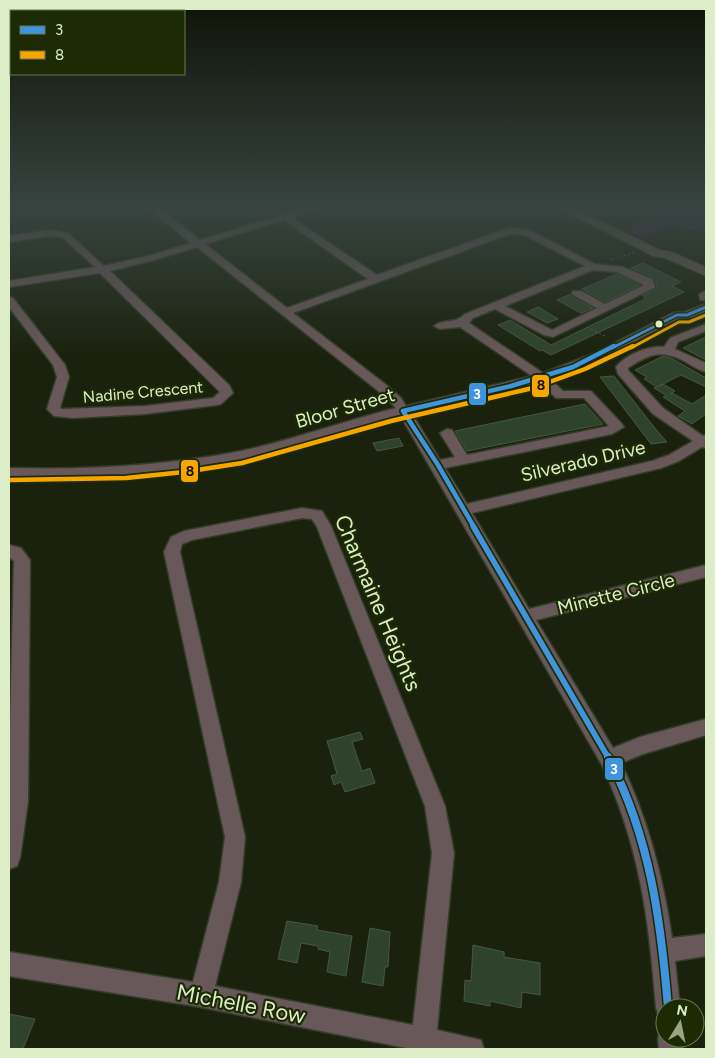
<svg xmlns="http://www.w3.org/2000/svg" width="715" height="1058" font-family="Figtree,sans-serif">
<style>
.green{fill:#3d1d54}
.building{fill:#2f432c;stroke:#475742}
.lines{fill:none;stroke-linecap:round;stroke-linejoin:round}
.minor-casing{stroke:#343d29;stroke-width:3}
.major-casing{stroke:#343d29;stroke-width:2}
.path{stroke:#635b56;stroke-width:1;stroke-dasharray:2 2.5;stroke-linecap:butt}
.minor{fill:#695859;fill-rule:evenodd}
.major{fill:#665753;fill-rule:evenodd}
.bus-1-far3-casing{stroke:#1d2b04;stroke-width:5.5}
.bus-1-far2-casing{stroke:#1d2b04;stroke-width:8}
.bus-1-far1-casing{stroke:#1d2b04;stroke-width:9}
.bus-1-casing{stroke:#1d2b04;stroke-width:11}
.bus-2-far1-casing{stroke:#1d2b04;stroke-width:5.5}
.bus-2-casing{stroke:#1d2b04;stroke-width:8}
.bus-1-far3{stroke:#4094de;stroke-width:3}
.bus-1-far2{stroke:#4094de;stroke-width:4.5}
.bus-1-far1{stroke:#4094de;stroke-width:5.5}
.bus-1{stroke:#4094de;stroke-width:8}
.bus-2-far1{stroke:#f7a600;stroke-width:3}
.bus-2{stroke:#f7a600;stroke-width:4.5}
.bus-dot{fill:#dcedc7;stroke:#1d2b04;stroke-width:2}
.labels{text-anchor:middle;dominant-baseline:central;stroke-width:4.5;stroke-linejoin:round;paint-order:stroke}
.far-street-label{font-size:16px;fill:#dcedc7;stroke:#1d2b04}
.street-label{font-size:19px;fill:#dcedc7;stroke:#1d2b04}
.near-street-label{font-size:22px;fill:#dcedc7;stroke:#1d2b04}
.line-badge{stroke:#1d2b04;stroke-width:2}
.badge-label{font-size:14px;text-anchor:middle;font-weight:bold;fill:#fff}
.pale-badge-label{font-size:14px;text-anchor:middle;font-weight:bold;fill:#111}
</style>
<rect width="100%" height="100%" fill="#1a220d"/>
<path class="green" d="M664,208H706V224L693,231L672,223L643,239L628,231Z"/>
<path class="building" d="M643,263L681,282L672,286L684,292L551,355L542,350L540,351L498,325L510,320L551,345L645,299L643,295L655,290L657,285L653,277L631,268Z
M617,274L640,285L605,302L582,289Z
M571,294L572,297L593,308L581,313L557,300Z
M538,307L540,308L558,319L547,323L527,312Z
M706,337V360L683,348Z
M663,356L671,358L706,378V387L681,375L657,387L644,379L647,377L635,370Z
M614,376L658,432L667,442L651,444L600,377Z
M663,384L675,391L670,394L672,393L692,404L706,395V414L692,424L678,416L685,411L663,397L667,396L654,388Z
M585,404L603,424L467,451L455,431Z
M399,438L403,446L377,451L373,443Z
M360,732L363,739L352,742L362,771L370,768L375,783L345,792L341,782L334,785L331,776L337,774L327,741Z
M287,921L318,926L317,930L352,936L346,976L327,972L330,952L318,949V946L301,943L297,963L278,959Z
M370,928L390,932L388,967H385L383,986L362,982Z
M473,945L504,952V957L540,963V995L522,992L521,1008L490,1001V1006L464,1001L465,980L471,981Z
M9,1014L35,1019L23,1049H9Z"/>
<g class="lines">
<defs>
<path id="minor" d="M149,208H159L200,240L304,208H319L292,218L377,275L509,228L529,230L595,264L623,267L652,279L655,286L654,288L553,337L544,335L495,309L473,318L469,323L543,373L595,353L673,313L685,312L706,304V311L691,317L679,318L603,358L550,379L563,391H591L622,424L624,427L612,434L445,468L467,504L652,461L669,455L693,441L653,414L618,374L616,367C625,355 649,345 664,347L670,338L706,324V331L678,342L675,349L706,363V372C698,370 691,365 684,361C661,349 649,354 628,368V370L663,408L703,436L706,435V448L702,447L679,461L661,468L472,513L529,609L706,565V577L536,620L613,748L640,737L706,719V735L643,754L621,763C648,819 663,876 672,938L706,934V956L675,961L680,1008H665V1019L659,1017L656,1008C649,920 640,847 602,765L400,415C347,428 296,447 243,459C166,476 87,480 9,478V468C87,470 164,466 241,451C293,440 344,421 396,408L377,390L197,247L154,260L110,271L229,385L233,393L221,404L217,405L145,414L73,418L54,416L47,409L57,377L53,365L9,307V297L13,298L65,365L69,377L60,408L62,409L145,406L213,398L220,392L100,273L9,287V281L95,267L62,237L50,236L9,242V236L50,230L68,233L104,266L148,256L191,243ZM284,220L368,279L287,308L205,244ZM510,234L524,235L585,266L465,314C454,325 444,318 434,326L440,329L460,327L532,376L406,406L401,398L385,384L293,313ZM593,270L617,272L644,285L605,304L581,291H573L572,293L573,295L597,308L552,330L505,306ZM539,382L556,398H584L609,426L467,455L452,430L447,429L440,433L455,457L440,460L411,412Z
M302,508L322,511L331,526L445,806L454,853L437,1030L481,1040L484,1049H411L201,1007L9,976V952L193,982L219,882L225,837L164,552L171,537L184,531ZM302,518L312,519L317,527L425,806L432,853L413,1025L215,986L241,882L245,837L180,552L182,544L192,540Z
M9,545L21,548L30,560L28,801L20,858L17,866L9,869V769L14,561L9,557Z
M665,1028V1038H682L683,1049H659L658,1038L661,1029Z"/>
<path id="major" d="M558,208H573L660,250L672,252L706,267V276L665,258L653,256Z
M706,290V301L700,300L699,294Z"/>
</defs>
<use href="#minor" class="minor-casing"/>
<use href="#major" class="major-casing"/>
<path class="path" d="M634,232L669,208
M611,260L635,252
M587,327L605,336"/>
<use href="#minor" class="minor"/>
<use href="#major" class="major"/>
<defs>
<path id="bus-1-far3" d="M612,348L677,315H687L706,307"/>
<path id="bus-1-far2" d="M474,527L438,465L403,411L511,386L573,367L614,346"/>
<path id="bus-1-far1" d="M473,526L609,759"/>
<path id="bus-1" d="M608,757C650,836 661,921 668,1008"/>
<path id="bus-2-far1" d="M631,348L679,322H689L706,315"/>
<path id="bus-2" d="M9,480L126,478L184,472L242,463L391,421L533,388L585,369L633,346"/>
</defs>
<use href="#bus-1-far3" class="bus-1-far3-casing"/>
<use href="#bus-1-far2" class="bus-1-far2-casing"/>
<use href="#bus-1-far1" class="bus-1-far1-casing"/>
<use href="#bus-1" class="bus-1-casing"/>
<use href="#bus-2-far1" class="bus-2-far1-casing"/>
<use href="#bus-2" class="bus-2-casing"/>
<use href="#bus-1-far3" class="bus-1-far3"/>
<use href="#bus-1-far2" class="bus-1-far2"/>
<use href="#bus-1-far1" class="bus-1-far1"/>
<use href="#bus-1" class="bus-1"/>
<use href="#bus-2-far1" class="bus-2-far1"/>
<use href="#bus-2" class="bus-2"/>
</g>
<linearGradient id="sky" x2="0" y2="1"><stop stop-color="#0e1307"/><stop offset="0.58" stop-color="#384440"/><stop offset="1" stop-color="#384440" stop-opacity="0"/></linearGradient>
<rect width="715" height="357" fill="url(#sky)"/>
<circle class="bus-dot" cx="659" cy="324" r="4.5"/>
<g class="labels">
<g class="far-street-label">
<text transform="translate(143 392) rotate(-5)">Nadine Crescent</text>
</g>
<g class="street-label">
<text transform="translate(345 408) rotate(-16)">Bloor Street</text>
<text transform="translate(583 461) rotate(-13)">Silverado Drive</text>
<text transform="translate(616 594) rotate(-14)">Minette Circle</text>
</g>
<g class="near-street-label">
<text transform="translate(378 603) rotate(67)">Charmaine Heights</text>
<text transform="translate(241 1004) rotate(11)">Michelle Row</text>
</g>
</g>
<g class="line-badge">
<rect x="531" y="374" width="19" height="24" rx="5" fill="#f7a600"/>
<rect x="468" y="382" width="19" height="24" rx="5" fill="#4094de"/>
<rect x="180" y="459" width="19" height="24" rx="5" fill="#f7a600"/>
<rect x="604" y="757" width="20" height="24" rx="5" fill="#4094de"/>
</g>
<g class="badge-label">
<text x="477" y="399">3</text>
<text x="614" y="774">3</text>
</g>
<g class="pale-badge-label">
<text x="541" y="390">8</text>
<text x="190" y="476">8</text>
</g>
<rect width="715" height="1058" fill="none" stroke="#dcedc7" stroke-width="20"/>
<rect x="10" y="10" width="175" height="65" fill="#1d2b04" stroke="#697952"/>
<rect x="20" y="26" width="25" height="8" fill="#4094de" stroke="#697952"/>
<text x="55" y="35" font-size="15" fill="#dcedc7">3</text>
<rect x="20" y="51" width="25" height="8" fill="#f7a600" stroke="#697952"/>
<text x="55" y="60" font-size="15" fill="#dcedc7">8</text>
<g transform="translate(680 1023) rotate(10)"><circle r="24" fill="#1d2b04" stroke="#697952"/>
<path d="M0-4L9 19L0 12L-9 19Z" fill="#98a686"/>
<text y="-8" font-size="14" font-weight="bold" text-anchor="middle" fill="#dcedc7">N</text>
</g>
</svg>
